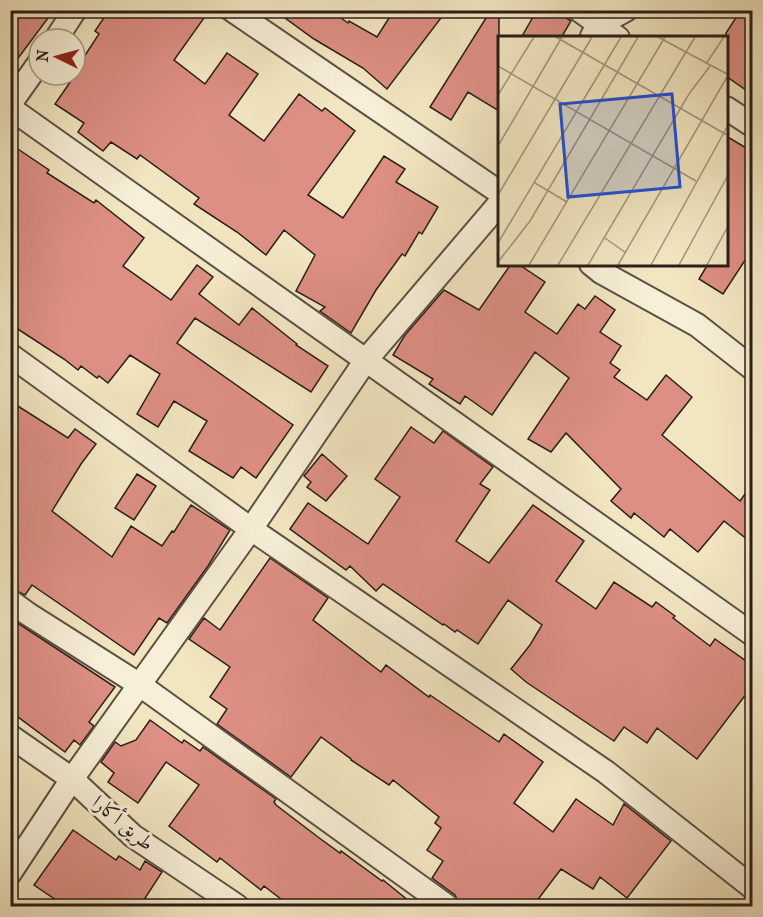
<svg xmlns="http://www.w3.org/2000/svg" width="763" height="917" font-family="'IM FELL French Canon',Amiri,serif">
<style>
.building{fill:#dd8f84;stroke:#2a1e19;stroke-width:1.5}
.lines{fill:none;stroke-linecap:round;stroke-linejoin:round}
.minor-casing{stroke:#5c5043;stroke-width:26}
.minor{stroke:#f7efd7;stroke-width:22}
.labels{text-anchor:middle;dominant-baseline:central;stroke-width:6;stroke-linejoin:round;paint-order:stroke}
.street-label{font-size:20px;fill:#2a1e19;stroke:#f7efd7}
.inset-road{fill:none;stroke:#a2967e;stroke-width:1.5}
.view{fill:#1d4ed8;fill-opacity:0.15;stroke:#1d4ed8;stroke-width:3}
.inset-edge{fill:none;stroke:#2a1e19;stroke-width:3}
</style>
<rect width="100%" height="100%" fill="#f2e6c1"/>
<filter id="stains"><feTurbulence type="fractalNoise" baseFrequency=".00333" numOctaves="4"/><feColorMatrix values="0 0 0 0 .2 0 0 0 0 .09 0 0 0 0 .02 0 0 0 .5 -.17"/></filter>
<radialGradient id="worn" r=".72"><stop offset=".6" stop-color="#630" stop-opacity="0"/><stop offset="1" stop-color="#630" stop-opacity=".3"/></radialGradient>
<path class="building" d="M10,10H54L10,69Z
M109,10H193L204,18L174,60L205,84L227,53L258,74L229,115L264,141L299,94L322,111L325,108L355,131L308,195L343,218L384,156L405,169L396,182L438,207L422,234L419,232L405,256L402,254L376,290L351,333L320,311L325,307L296,291L315,255L284,230L266,255L237,232L194,204L199,198L140,155L137,159L111,142L103,151L78,132L84,123L55,104L73,78L81,64L80,63L99,34L95,31Z
M274,10H330L348,23L349,21L377,37L394,10H447L387,89L363,68L314,39Z
M491,10H499V111L468,92L451,120L430,107Z
M537,10H554L571,21L561,38H521Z
M741,10H753V95L726,76V33Z
M726,136L753,152V248L723,294L699,279L708,264H726Z
M18,149L49,170L47,173L94,203L96,200L144,238L123,266L171,300L197,265L213,277L199,294L239,325L252,308L297,344L296,345L328,366L311,392L195,318L177,343L293,425L256,478L241,467L233,478L189,451L207,421L174,401L158,427L137,414L160,374L130,355L108,383L99,376L97,378L81,366L78,370L64,359L10,324V160Z
M511,264H518L545,282L525,312L557,334L578,304L585,309L595,296L615,310L600,332L621,346L610,363L620,370L614,377L647,400L666,375L692,397L662,435L740,501L753,483V544L724,521L698,552L670,529L664,537L634,513L631,518L611,501L621,489L566,433L551,452L528,439L569,378L535,352L492,415L465,396L460,404L429,384L433,379L393,355L405,335L444,290L479,310Z
M10,401L68,438L75,429L96,444L81,464L52,511L112,557L131,526L162,546L172,531L174,532L191,505L230,530L208,566L167,623L159,618L134,655L32,585L25,595L10,588Z
M411,427L434,443L443,431L493,467L480,484L490,490L456,541L489,563L533,505L584,541L556,581L596,609L614,582L652,607L656,602L675,616L673,618L710,646L715,639L753,666V685L697,759L657,728L647,743L624,727L614,741L526,682L511,669L530,645L542,625L508,600L478,644L457,630L455,632L444,624L443,625L383,584L376,591L350,566L346,570L290,529L308,503L368,544L400,497L375,479Z
M322,454L347,476L326,501L307,487L311,482L304,476Z
M137,474L156,486L134,520L115,508Z
M270,558L328,598L313,620L381,672L386,665L429,697L430,695L499,742L504,734L543,762L514,803L553,832L576,799L613,825L624,804L671,841L627,898L600,877L593,889L561,869L533,906H460L455,895L432,878L443,861L427,850L441,828L435,823L439,817L393,780L389,785L351,760V759L321,737L291,777L217,724L227,709L210,697L230,667L189,639L204,618L220,630Z
M10,618L115,687L89,722L94,726L80,745L74,740L65,752L10,711Z
M150,720L182,743L184,740L200,751L203,747L276,799L274,802L276,805L318,837L340,853L341,851L382,881L383,880L414,905L417,901L425,906H290L264,886L261,890L220,858L217,862L169,826L199,785L166,762L138,803L108,782L114,773L101,762L115,742L121,746L136,740Z
M73,830L116,860L119,856L140,870L145,861L162,872L140,906H65L34,885Z"/>
<g class="lines">
<defs>
<path id="minor" d="M232,10L499,192
M579,10L618,38
M592,36L599,25L626,10
M56,39L75,10
M10,104L39,63
M10,108L752,634
M726,108L752,125
M591,264L601,272L697,325L752,368
M10,355L251,529L606,772L752,887
M10,601L28,614L140,685L447,906
M10,736L72,779L133,836L237,906
M10,873L72,779L251,529L366,360L499,204"/>
</defs>
<use href="#minor" class="minor-casing"/>
<use href="#minor" class="minor"/>
</g>
<g class="labels">
<g class="street-label">
<text transform="translate(123 823) rotate(40)">طريق أكارا</text>
</g>
</g>
<g transform="translate(498 36)">
<rect width="230" height="230" fill="#f2e6c1"/>
<path class="inset-road" d="M58,1L229,99M160,1L229,38M208,28L226,1M0,30L198,145M0,59L36,1M0,110L64,1M37,147L69,166M0,159L94,1M107,202L128,217M0,207L123,1M0,226L32,185L140,1M31,229L167,1M60,229L197,1M90,229L191,58L212,30M120,229L229,41M153,229L229,91M181,229L229,141M209,229L229,192"/>
<path class="view" d="M174,58L182,151L70,161L62,68Z"/>
<rect width="230" height="230" class="inset-edge"/>
</g>
<rect width="763" height="917" fill="none" stroke="#f2e6c1" stroke-width="36"/>
<rect x="12" y="12" width="739" height="893" fill="none" stroke="#2a1e19" stroke-width="3"/>
<rect x="18" y="18" width="727" height="881" fill="none" stroke="#2a1e19" stroke-width="1.5"/>
<g transform="translate(57 57) rotate(275)"><circle r="28" fill="#f7efd7" stroke="#a59b8b" stroke-width="1.5"/>
<path d="M0-4.5L10 22L0 15L-10 22Z" fill="#8f2418"/>
<text y="-9" font-size="16" font-weight="bold" text-anchor="middle" fill="#2a1e19">N</text>
</g>
<rect width="100%" height="100%" filter="url(#stains)"/>
<rect width="100%" height="100%" fill="url(#worn)"/>
</svg>
